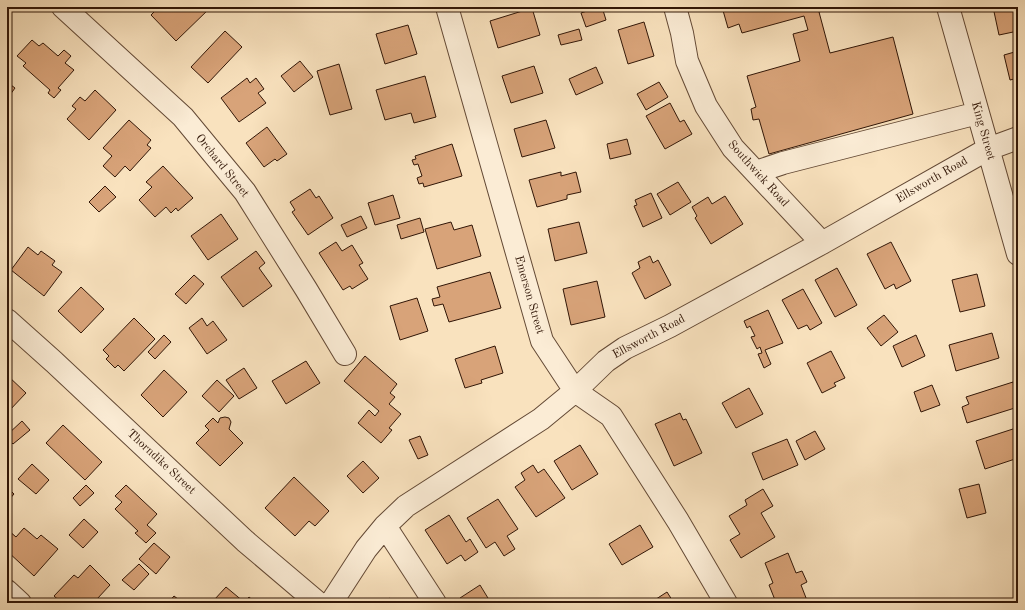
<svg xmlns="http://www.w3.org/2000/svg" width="1025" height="610" font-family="'Old Standard TT',serif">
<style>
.building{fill:#d8a379;stroke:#311607}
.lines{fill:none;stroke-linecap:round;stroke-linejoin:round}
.minor-casing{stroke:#634935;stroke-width:24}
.minor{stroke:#fbecd5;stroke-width:22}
.labels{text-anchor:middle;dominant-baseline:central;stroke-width:3;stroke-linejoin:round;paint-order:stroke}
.street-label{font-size:12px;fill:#311607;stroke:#fbecd5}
</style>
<rect width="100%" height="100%" fill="#f9e2be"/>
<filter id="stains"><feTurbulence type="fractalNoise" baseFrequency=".005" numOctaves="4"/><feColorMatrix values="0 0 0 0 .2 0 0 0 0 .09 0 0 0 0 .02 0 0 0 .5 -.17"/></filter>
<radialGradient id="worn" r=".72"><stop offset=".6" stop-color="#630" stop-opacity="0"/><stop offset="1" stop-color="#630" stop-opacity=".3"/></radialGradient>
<path class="building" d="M159,7H211L176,41L151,15Z
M599,7H602L606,20L586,27L581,13Z
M722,7H837L819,12L830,53L893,37L913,114L769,154L759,119L753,120L751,109L756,107L747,76L800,61L793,34L808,30L804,16L742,33L739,24L728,28Z
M993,7H1018V31L999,35Z
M532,8L540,35L498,48L490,21Z
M644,22L654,56L628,64L618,30Z
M408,25L417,54L385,64L376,34Z
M579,29L582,40L561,45L558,35Z
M225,31L242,47L208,83L191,67Z
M32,40L39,46L43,43L58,56L64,50L71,56L65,63L74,70L58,88L61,90L54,98L48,93L50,90L23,66L26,63L17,56Z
M1018,51V78L1010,80L1004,55Z
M300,61L313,77L294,92L281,76Z
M339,64L352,109L330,115L317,71Z
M534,66L543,93L511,103L502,76Z
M596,67L603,83L576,95L569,79Z
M425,76L436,117L414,123L411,113L385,120L376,90Z
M247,78L250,83L256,78L264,89L258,93L266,103L239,122L221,98Z
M7,82L15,88L7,99Z
M659,82L668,97L646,110L637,94Z
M95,90L116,110L89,140L67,119L76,109L72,106L80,97L85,101Z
M670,103L680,122L684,120L692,134L665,149L646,116Z
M129,120L151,140L147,145L151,148L130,171L125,166L115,177L103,166L112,156L103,148Z
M546,120L555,148L522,157L514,129Z
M267,127L287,154L277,161L275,159L264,167L246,143Z
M627,139L631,154L610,159L607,144Z
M452,144L462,176L424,187L423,183L419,184L417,178L422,176L418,164L414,165L412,160L416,159L415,156Z
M163,166L193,198L178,211L176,208L171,213L166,207L155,217L139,200L152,187L146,182Z
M561,172V176L576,172L581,192L567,195V199L537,207L529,180Z
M678,182L691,202L670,215L657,194Z
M105,186L116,197L99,212L89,202Z
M310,189L316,198L319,196L333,218L308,235L292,212L295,210L290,202Z
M651,193L662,218L643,227L634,206L637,205L635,200Z
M393,195L400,218L375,225L368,203Z
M725,196L743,224L711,244L695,218L697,216L692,207L708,197L712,204Z
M221,214L238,239L208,260L191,236Z
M361,216L367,228L347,237L341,225Z
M420,218L424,232L401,239L397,225Z
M451,222L454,230L472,225L481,256L437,269L425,229Z
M579,222L587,253L555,261L548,229Z
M336,242L342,251L352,245L363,263L359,265L368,279L352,289L350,286L343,290L319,253Z
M891,242L911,281L896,289L894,284L885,289L867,254Z
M28,247L38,255L41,251L55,261L52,265L62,272L44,296L11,270Z
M256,251L265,263L259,268L272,286L243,307L221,277Z
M650,256L653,263L658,260L671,285L645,299L632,273L640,268L638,262Z
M837,268L857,305L835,317L815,280Z
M490,272L501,308L449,322L443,304L434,306L432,299L440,297L437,287Z
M977,274L985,306L960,312L952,280Z
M194,275L204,284L186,304L175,294Z
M597,281L605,317L571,325L563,289Z
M81,287L104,309L81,333L58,311Z
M803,289L822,323L810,330L807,325L798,329L782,300Z
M417,298L428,331L400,340L390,306Z
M768,310L783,343L765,350L771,364L764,368L758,354L762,353L760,347L757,349L751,337L755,336L750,326L747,328L744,321Z
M884,315L898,332L881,346L867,328Z
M134,318L155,339L124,371L118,365L115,368L106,359L109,356L103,350Z
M202,318L207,326L213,321L227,340L207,354L189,328Z
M992,333L999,358L956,371L949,345Z
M164,335L171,342L155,359L148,352Z
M916,335L925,356L902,367L893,346Z
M495,346L503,373L481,380L482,383L465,388L455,359Z
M831,351L845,378L834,383L836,386L822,393L807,363Z
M365,356L397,384L390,393L395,397L389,404L401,414L389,428L392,430L381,443L358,423L369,410L375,416L379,411L344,381Z
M306,361L320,383L286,404L272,381Z
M244,368L257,388L239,399L226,380Z
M164,370L187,392L163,417L141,395Z
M7,375L26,393L8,412H7Z
M217,380L234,396L219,412L202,396Z
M1013,382L1018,399V407L967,423L962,407L969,404L966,397Z
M932,385L940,405L921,412L914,392Z
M749,388L763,414L736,428L722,403Z
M680,413L683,420L686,419L702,453L674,466L655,424Z
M225,417L229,418L231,422L229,429L243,443L220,466L196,443L209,430L205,426L213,418L218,423L220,418Z
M22,421L30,430L13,444L7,438V435Z
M63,425L102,462L85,480L46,443Z
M1016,428L1018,436V458L985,469L976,441Z
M815,431L825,449L805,460L796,441Z
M420,436L428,455L418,459L409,440Z
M787,439L798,465L763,480L752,453Z
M580,445L598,474L572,490L554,461Z
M363,461L379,478L363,493L347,476Z
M32,464L49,480L36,494L18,479Z
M533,465L538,473L544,469L565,498L536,517L515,487L525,480L521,473Z
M294,477L329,511L315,526L309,521L295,536L265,508Z
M979,484L986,513L967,518L959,489Z
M86,485L94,493L80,506L73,498Z
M126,485L157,514L147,525L156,533L146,543L135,533L138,531L115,509L122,502L115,496Z
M7,487L14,494L7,502Z
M763,489L773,506L761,513L775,537L741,558L730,540L740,534L729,516L747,505L745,500Z
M498,499L518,529L507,536L515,549L504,556L495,542L486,548L467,518Z
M449,515L466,542L470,539L478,552L465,561L461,555L447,564L425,530Z
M84,519L98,532L83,548L69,535Z
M640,525L653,547L622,565L609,544Z
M24,528L37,539L41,535L58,549L34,576L7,551V532L8,530L16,537Z
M154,543L170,557L156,574L139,559Z
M788,553L796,573L802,571L807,582L801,585L808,603H772L771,601L775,600L769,585L773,583L765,563Z
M139,564L149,574L134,590L122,580Z
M90,565L110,585L97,599L101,602L62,603L54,596L74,575L78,578Z
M480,585L491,603H464L460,598Z
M226,587L244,602L249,597L256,603H218L214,600Z
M667,592L674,603H650Z
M174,596L183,603H168Z
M390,598L393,603H383Z"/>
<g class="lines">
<defs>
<path id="minor" d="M63,7L183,117L216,157L245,192L306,289L345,354
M447,7L542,341L575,391L611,416L678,521L726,603
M675,7L682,33L687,61L706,106L733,148L822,243
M948,7L1018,254
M756,172L783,163L978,113
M7,320L54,362L245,541L318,603
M385,526L435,603
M7,591L20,603
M331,603L366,549L385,526L406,506L541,419L575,391L606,361L625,348L670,326L822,243L988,149L1018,138"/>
</defs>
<use href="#minor" class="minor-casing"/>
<use href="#minor" class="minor"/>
</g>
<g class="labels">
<g class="street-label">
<text transform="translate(983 131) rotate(74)">King Street</text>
<text transform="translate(222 166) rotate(51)">Orchard Street</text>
<text transform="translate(758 174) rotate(48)">Southwick Road</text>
<text transform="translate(932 180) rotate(-30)">Ellsworth Road</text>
<text transform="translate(529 295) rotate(74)">Emerson Street</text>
<text transform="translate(649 337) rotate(-28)">Ellsworth Road</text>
<text transform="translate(161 462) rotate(43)">Thorndike Street</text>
</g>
</g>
<rect width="1025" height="610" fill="none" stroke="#f9e2be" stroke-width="24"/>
<rect x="8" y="8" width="1009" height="594" fill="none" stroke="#311607" stroke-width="2"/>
<rect x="12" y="12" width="1001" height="586" fill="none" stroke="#311607"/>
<rect width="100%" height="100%" filter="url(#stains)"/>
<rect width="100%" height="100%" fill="url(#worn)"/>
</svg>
